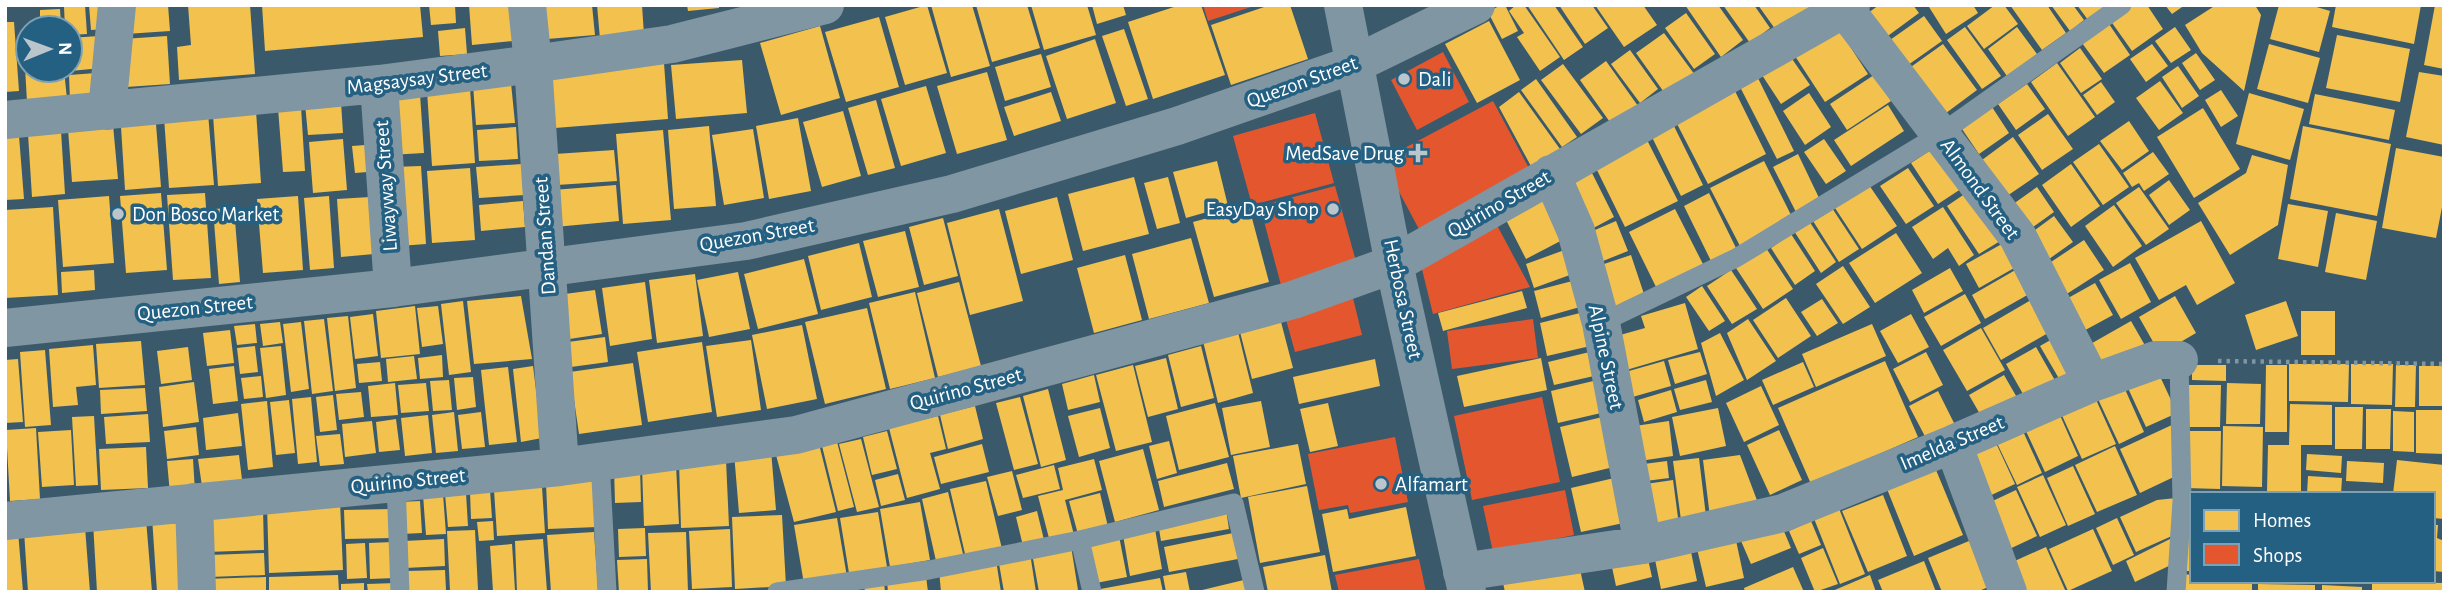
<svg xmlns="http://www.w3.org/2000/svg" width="2449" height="597" font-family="'Alegreya Sans',sans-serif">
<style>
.homes{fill:#f2c14e}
.shops{fill:#e4572e}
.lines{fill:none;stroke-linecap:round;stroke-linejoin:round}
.path{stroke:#8096a2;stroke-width:4.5;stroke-dasharray:3.5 5;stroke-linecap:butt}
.service{stroke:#8096a2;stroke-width:19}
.minor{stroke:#8096a2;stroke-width:38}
.tertiary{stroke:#8096a2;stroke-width:38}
.poi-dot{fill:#bac5cc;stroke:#246082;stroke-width:2.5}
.labels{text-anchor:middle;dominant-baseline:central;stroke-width:7;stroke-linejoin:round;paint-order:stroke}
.street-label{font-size:21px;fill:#fff;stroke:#246082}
.poi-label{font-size:21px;fill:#fff;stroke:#246082;text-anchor:start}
</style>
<rect width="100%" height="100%" fill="#3a5a6c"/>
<path class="homes" d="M85,5L87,34L70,35V28H65L64,7Z
M89,5H105L106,29L91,30Z
M124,5H168L170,31L126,34Z
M188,5H250L255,74L179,80L177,47L191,45Z
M262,5H420L423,37L265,51Z
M429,5H455L456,23L431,25Z
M469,5H510L513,41L472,45Z
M531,5H592L595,35L535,40Z
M597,5H642L644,35L600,39Z
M687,5H719V8L688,11Z
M927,5L947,73L905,85L885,17Z
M931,5H972L990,66L951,77Z
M976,5H1027L1040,48L992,62Z
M1031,5H1087L1096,35L1044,50Z
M1092,5H1123L1126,15L1097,24Z
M1180,5H1201L1225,75L1153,99L1128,22Z
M1270,5H1290L1308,59L1231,85L1211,25Z
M1501,5H1505L1518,31L1502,39L1488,12Z
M1516,5H1524L1560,57L1540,71L1517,37L1524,33L1509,11Z
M1527,5H1554L1583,47L1564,60Z
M1559,5H1592L1608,28L1585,44Z
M1595,5H1643L1657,25L1624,47Z
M1685,5H1718L1743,40L1721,57Z
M1723,5H1754L1770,28L1750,43Z
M1758,5H1811L1813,8L1778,33Z
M1879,5H1913L1919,13L1885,38L1868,13Z
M1931,5H1973L1978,13L1946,34L1929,7Z
M1995,5H2004L2018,24L1984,49L1967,26Z
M2010,5H2047L2066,33L2042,50Z
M2051,5H2073L2084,20L2070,31Z
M2077,5H2108L2088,20Z
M2131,5H2147L2163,29L2132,51L2110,20Z
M2165,5H2185L2172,14Z
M2216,5H2255L2261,15L2244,91L2202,53L2185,25Z
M2279,5H2310L2330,11L2319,52L2270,39Z
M2336,5H2421L2414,44L2332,27Z
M2435,5H2444V69L2424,65Z
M60,9L61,25L40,27V10Z
M1686,13L1715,54L1694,69L1665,28Z
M1924,16L1942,41L1908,65L1890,40Z
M879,17L899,87L846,102L825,32Z
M1489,21L1520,80L1477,103L1445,44Z
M5,22H14L19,91L5,92Z
M2109,24L2130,55L2104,73L2082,43Z
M1836,25L1868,74L1825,102L1793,53Z
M820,26L840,98L781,115L760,43Z
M1965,27L2001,76L1982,89L1947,40Z
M2017,27L2037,54L2007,76L1988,49Z
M2175,27L2191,50L2171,63L2155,41Z
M465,28L467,54L440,56L438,31Z
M1124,29L1148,99L1126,106L1102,36Z
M1664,33L1695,75L1666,95L1636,53Z
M2337,35L2410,49L2400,102L2326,88Z
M99,36L102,68L70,71V38Z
M167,36L170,84L126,87L123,39Z
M1095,39L1116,103L1067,119L1046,56Z
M1943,44L1977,90L1942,116L1908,69Z
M2152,44L2168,66L2146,82L2130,59Z
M2269,44L2320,58L2308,103L2257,89Z
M2080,48L2102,79L2081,93L2060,63Z
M1630,50L1658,89L1640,103L1611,64Z
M1788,53L1810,85L1781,104L1760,72Z
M2196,53L2215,80L2200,90L2182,63Z
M1041,54L1051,87L1005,101L995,67Z
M742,60L747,113L676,119L671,65Z
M1606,61L1638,106L1612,125L1580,80Z
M664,63L668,119L555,128L550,73Z
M2057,63L2095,117L2068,136L2031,82Z
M1563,64L1603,118L1581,134L1541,80Z
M2178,66L2199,96L2182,108L2162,77Z
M25,67H28V70H64L67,99L27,102Z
M987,72L1007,140L957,154L937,86Z
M2419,72L2444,76V145L2406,137Z
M96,73L98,99L70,101L69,75Z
M1756,74L1794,151L1777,159L1738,83Z
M1874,75L1891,101L1847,130L1830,104Z
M1536,79L1577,137L1562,147L1521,90Z
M2160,81L2183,113L2159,130L2136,98Z
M2101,82L2115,102L2097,115L2083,95Z
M511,83L515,123L476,125L473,85Z
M2027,84L2045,109L2016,130L1998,104Z
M926,86L946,153L901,166L881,99Z
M470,88L475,163L432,166L427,91Z
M1734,89L1766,154L1708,184L1675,120Z
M2221,90L2238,116L2221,127L2205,100Z
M1051,92L1061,121L1014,136L1004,107Z
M1519,92L1560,149L1532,168L1499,107Z
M1809,93L1831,127L1805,145L1783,111Z
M2249,93L2304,109L2290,160L2236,144Z
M420,94L424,153L389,155L384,98Z
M2315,94L2395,110L2389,140L2309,124Z
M876,100L895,168L868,175L848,108Z
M341,102L343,133L308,135L305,104Z
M1888,105L1904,131L1851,166L1834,140Z
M301,107L305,171L283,172L278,108Z
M1992,107L2009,133L1979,154L1962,129Z
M2203,108L2240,169L2194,198L2157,137Z
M256,111L261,183L218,186L213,115Z
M843,111L861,176L822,187L803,122Z
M208,113L214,185L169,188L164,117Z
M2048,114L2073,149L2042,170L2018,135Z
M798,118L811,191L769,199L756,126Z
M1671,120L1703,185L1681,196L1649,131Z
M2129,121L2149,151L2122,170L2100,141Z
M156,124L161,187L125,190L121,127Z
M113,125L118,179L72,182L68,129Z
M709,126L716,206L674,209L668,130Z
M2303,126L2391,144L2377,216L2290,199Z
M516,127L518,159L479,161L477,130Z
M753,129L764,198L724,205L712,135Z
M663,130L671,220L623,224L616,134Z
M61,131L65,194L32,197L28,134Z
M19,136L24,199L5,200V137Z
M2013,137L2039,174L2007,196L1982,160Z
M1646,138L1678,201L1625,227L1594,164Z
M343,139L347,190L313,193L309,142Z
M1824,139L1846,171L1826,184L1804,152Z
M379,144L380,171L355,173L352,146Z
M1940,144L1967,185L1938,204L1911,163Z
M2099,144L2129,187L2103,205L2073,162Z
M2396,148L2444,157V197L2436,238L2382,228Z
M614,150L617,181L557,185L555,154Z
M2153,152L2169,174L2144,191L2139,183L2132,187L2123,173Z
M1798,154L1820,200L1796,212L1773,167Z
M2252,155L2288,165L2278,225L2230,255L2198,203L2246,173Z
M1217,161L1228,206L1186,218L1173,172Z
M1764,161L1793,219L1740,246L1710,188Z
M522,164L525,195L479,198L476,167Z
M2071,164L2100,206L2071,227L2042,185Z
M421,166L426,244L399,246L393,167Z
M1589,167L1614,217L1586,232L1561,182Z
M470,168L475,240L432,243L427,171Z
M1908,168L1934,206L1906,224L1880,186Z
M1134,177L1149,234L1083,251L1068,194Z
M1168,177L1180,223L1157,229L1144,183Z
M2169,180L2190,210L2169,225L2149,195Z
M616,185L619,221L555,227L553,190Z
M1869,185L1897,226L1862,249L1835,208Z
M2037,187L2054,212L2026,232L2009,207Z
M2139,187L2169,229L2146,245L2116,203Z
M1972,189L2005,238L1979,254L1947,206Z
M1547,191L1570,236L1526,259L1503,214Z
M161,193L167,270L126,273L120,196Z
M205,193L211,278L173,280L167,195Z
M1709,193L1737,250L1712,263L1684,206Z
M109,196L114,263L63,267L58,200Z
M298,196L303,270L263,273L257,199Z
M329,196L334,268L310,270L304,198Z
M370,197L374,254L341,257L337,199Z
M1057,197L1073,260L1021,274L1005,211Z
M523,201L525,227L481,231L479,205Z
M2288,204L2328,211L2318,267L2278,259Z
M2114,205L2142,246L2113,267L2085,226Z
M53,207L58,295L5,298V210Z
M1249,207L1269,282L1214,297L1193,222Z
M1943,207L1974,255L1959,266L1948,248L1933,259L1912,227Z
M234,208L240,282L219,284L213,209Z
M1832,208L1859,249L1839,262L1813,221Z
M999,209L1023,301L970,315L947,223Z
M1675,209L1706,270L1659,293L1629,232Z
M2336,213L2377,221L2366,280L2325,272Z
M2054,216L2073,242L2049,259L2031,233Z
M943,218L958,276L924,285L909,227Z
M1616,221L1628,251L1593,265L1581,236Z
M1809,221L1836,262L1821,273L1794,231Z
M2201,221L2235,283L2197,305L2186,285L2159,300L2135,258Z
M905,231L919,287L878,297L863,241Z
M1896,233L1922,273L1875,303L1849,263Z
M1791,234L1815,271L1795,285L1771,248Z
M1191,238L1209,303L1149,319L1132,254Z
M2009,240L2023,263L1979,288L1966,264Z
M2084,240L2104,270L2062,297L2042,268Z
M859,243L872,297L821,310L808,256Z
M1570,248L1578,272L1534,288L1526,264Z
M1766,248L1793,289L1763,309L1736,268Z
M1125,255L1142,320L1094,333L1077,268Z
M1631,255L1645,297L1606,310L1592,268Z
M804,259L818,314L758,329L744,274Z
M2130,263L2151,302L2121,319L2099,280Z
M2024,265L2038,289L1985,319L1972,295Z
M1843,266L1870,307L1843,324L1816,284Z
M1950,268L1963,291L1924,313L1912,290Z
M94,270L95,290L62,293L61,272Z
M1731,270L1757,309L1732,324L1707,286Z
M738,272L750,329L709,337L697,280Z
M695,274L703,336L657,343L649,280Z
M1580,279L1587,305L1541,318L1534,291Z
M645,282L652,339L610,346L602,288Z
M959,282L981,366L938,377L917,293Z
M2095,283L2113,315L2078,334L2061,302Z
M1702,286L1725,321L1709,331L1686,297Z
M595,290L602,334L563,340L557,295Z
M1522,291L1527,308L1443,331L1438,313Z
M915,292L935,378L890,389L869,303Z
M1965,294L1981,323L1941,346L1924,317Z
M521,296L532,359L474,364L467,301Z
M2175,296L2196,333L2160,354L2139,317Z
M2036,297L2055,329L2001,360L1983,328Z
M1786,298L1811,336L1778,358L1753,320Z
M1822,299L1838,323L1817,336L1801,312Z
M463,301L471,372L449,375L441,304Z
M2286,301L2298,336L2256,350L2245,315Z
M1685,303L1698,349L1616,373L1606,339L1645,328L1641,316Z
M415,306L420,354L381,358L376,311Z
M438,306L443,344L422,347L417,308Z
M867,308L886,389L825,404L805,322Z
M1592,310L1599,344L1547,356L1540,323Z
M2301,311H2335V355H2301Z
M373,314L378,356L355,359L350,317Z
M1911,314L1929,347L1898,363L1880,331Z
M348,316L356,388L335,391L327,318Z
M1280,318L1293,368L1252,379L1239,328Z
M324,319L333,391L312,394L304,321Z
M1748,319L1776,361L1747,380L1727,333Z
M2131,321L2147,349L2102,374L2087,346Z
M280,322L283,343L263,346L260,324Z
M301,322L309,389L291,392L283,324Z
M255,324L257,343L237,345L234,326Z
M1872,324L1886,356L1816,387L1802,354Z
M802,325L817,399L767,409L752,335Z
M1981,328L2005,370L1967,391L1943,350Z
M230,330L234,363L207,366L203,333Z
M1238,332L1253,393L1218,403L1203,341Z
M1720,333L1744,380L1716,396L1701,343Z
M2061,334L2081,370L2061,382L2040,346Z
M605,337L608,362L571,367L568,342Z
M751,340L761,410L717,417L706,346Z
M141,341L145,385L99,388L96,344Z
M702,342L712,412L648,422L637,352Z
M93,345L96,385L76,387L78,405L53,407L49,349Z
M255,346L258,372L240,374L237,348Z
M281,346L286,395L266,398L260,348Z
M1201,346L1214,398L1181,407L1168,355Z
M188,347L192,380L161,384L157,351Z
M2036,347L2057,384L2027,401L2006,364Z
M45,350L51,425L25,427L20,352Z
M1598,350L1603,374L1554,385L1548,362Z
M1700,352L1707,374L1675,384L1668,360Z
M1926,352L1943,385L1910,402L1893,369Z
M442,355L443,377L420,379L418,358Z
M414,356L417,379L388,382L386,359Z
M1166,358L1178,409L1148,417L1135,366Z
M1541,358L1547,390L1464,407L1457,376Z
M18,359L23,422L5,423V360Z
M1375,359L1380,386L1299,404L1293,377Z
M1664,361L1671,386L1629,398L1622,373Z
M1885,361L1918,437L1811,484L1778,408Z
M380,362L382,381L359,383L357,364Z
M1803,362L1814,387L1773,405L1762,380Z
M633,363L642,425L579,434L570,372Z
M2289,364H2349L2348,402L2289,401Z
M2351,364H2393L2392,405L2351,404Z
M1133,365L1152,442L1116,451L1096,375Z
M2192,365H2226V381L2192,380Z
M2266,365H2287V432H2265Z
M2396,365H2416L2415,407H2395Z
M234,366L238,401L213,404L209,369Z
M533,366L542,438L521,442L513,369Z
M2419,366H2443L2442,406H2419Z
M508,367L517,442L489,445L481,370Z
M2158,372L2177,413L2146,427L2127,386Z
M1094,375L1100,402L1068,410L1062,384Z
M2004,375L2019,401L1984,421L1969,395Z
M261,376L263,397L244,399L241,378Z
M473,377L476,407L457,410L454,378Z
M1606,378L1614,410L1558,423L1551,391Z
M449,380L452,410L433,411L430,381Z
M1706,380L1712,402L1680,410L1674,389Z
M194,382L199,422L163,427L159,387Z
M395,383L398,415L371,417L368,386Z
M426,383L429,411L401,413L398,385Z
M2227,383L2261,384L2260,424H2226Z
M2189,385H2221L2220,427H2189Z
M1761,386L1779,425L1744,442L1726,403Z
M2124,387L2144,432L2119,444L2098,399Z
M145,388L147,411L101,414L100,390Z
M1048,389L1066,460L1041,467L1023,396Z
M1671,390L1677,412L1644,422L1638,400Z
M1938,391L1956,427L1928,442L1909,406Z
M361,392L364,417L339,420L336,394Z
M2093,393L2116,444L2082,459L2059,409Z
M333,395L337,430L320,432L316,397Z
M311,397L317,462L298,464L292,399Z
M1020,397L1038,464L1014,470L996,403Z
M289,400L295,453L276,455L270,402Z
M267,401L273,467L248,470L241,404Z
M1261,401L1270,447L1231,455L1222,408Z
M1215,403L1229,457L1179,470L1166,416Z
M1328,403L1338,446L1310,452L1300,409Z
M2290,404L2332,405V445H2301V492H2267L2268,445H2289Z
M975,406L983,439L948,449L940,415Z
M2335,407H2363L2362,449H2335Z
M1100,408L1110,448L1079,457L1068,416Z
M1718,408L1726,446L1680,456L1672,417Z
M2366,409H2391L2390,449H2366Z
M2416,410H2444V454L2416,453Z
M2393,411L2414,412V452L2393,451Z
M454,412L458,451L436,453L432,415Z
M481,412L485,447L462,449L458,415Z
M238,413L242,446L206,450L203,418Z
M2059,413L2078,456L2045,472L2025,429Z
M148,414L150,442L106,444L104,417Z
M428,415L432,453L405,456L401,418Z
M1611,415L1622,465L1572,477L1560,427Z
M94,416L98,485L76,486L72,417Z
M938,416L946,449L930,453L940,489L907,498L889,428Z
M396,419L400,450L379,452L376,422Z
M372,421L376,453L345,457L342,424Z
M1669,421L1673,456L1633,462L1628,427Z
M2174,424L2178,475L2140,493L2120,449Z
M2223,426L2263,427L2262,487L2222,486Z
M196,427L199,455L167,459L164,431Z
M36,428L40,499L10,501L6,430Z
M2022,429L2042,473L2017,485L1996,441Z
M71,430L74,485L42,487L38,432Z
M1779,430L1802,480L1770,495L1747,445Z
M887,431L897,469L872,475L863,437Z
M2186,431H2221L2220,489L2185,488Z
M340,434L344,464L320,466L316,436Z
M861,439L879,507L857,512L839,444Z
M1169,441L1177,473L1157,479L1149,446Z
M837,442L854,507L838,511L822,446Z
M1996,443L2015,484L1985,498L1966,456Z
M819,444L836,512L794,522L776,455Z
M982,444L989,472L941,484L934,457Z
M1298,444L1306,484L1241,498L1233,456Z
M2115,446L2137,495L2097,512L2075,465Z
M146,447L148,488L101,490L99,449Z
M1143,449L1159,510L1115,522L1099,461Z
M771,450L776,510L739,513L734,453Z
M2307,454L2342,456L2341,473L2306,470Z
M239,455L243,488L203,493L198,459Z
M1740,455L1761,511L1710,517L1703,460Z
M1699,458L1706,516L1681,520L1673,461Z
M193,459L195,492L170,494L167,461Z
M1094,459L1102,490L1065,500L1074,535L1050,542L1038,496L1063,490L1058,468Z
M726,460L729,526L681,528L679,462Z
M2397,460L2444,465V519L2433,518V494H2393Z
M1667,461L1669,478L1638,482L1636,465Z
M2347,461L2384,463L2383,483L2346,481Z
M1227,463L1234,489L1164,507L1158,481Z
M676,465L679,524L644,526L642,467Z
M1054,465L1060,489L1023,498L1016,475Z
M2073,466L2095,514L2068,526L2047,478Z
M640,467L641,502L615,503L614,468Z
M1936,470L1963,535L1914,556L1887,489Z
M1012,471L1022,510L998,516L987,477Z
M898,474L905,500L881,506L875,480Z
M2043,475L2066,525L2040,537L2017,487Z
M1623,476L1633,521L1581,532L1571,488Z
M2308,476L2342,478L2341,494H2307Z
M594,480L597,527L548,529L546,483Z
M1673,480L1679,525L1644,530L1639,485Z
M986,481L1002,549L966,558L950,489Z
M1307,486L1320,552L1260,563L1248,497Z
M542,487L545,533L497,536L494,490Z
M490,490L492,518L471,519L470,492Z
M2016,490L2037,536L2003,552L1982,506Z
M948,492L963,554L936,561L922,499Z
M466,493L468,526L448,527L445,494Z
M1100,493L1109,531L1079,538L1069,501Z
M443,494L446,534L426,535L423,495Z
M1883,495L1907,556L1868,572L1842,511Z
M2176,498L2174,535L2136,552L2120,517L2157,500Z
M420,501L422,533L401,534L399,502Z
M340,502L343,570L269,573L267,505Z
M920,502L930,560L890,567L880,509Z
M1838,506L1865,574L1840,584L1813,516Z
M1406,507L1416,556L1333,572L1322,514L1347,509L1349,519Z
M263,509L264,550L207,552L206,511Z
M392,509L393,538L345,539L344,510Z
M1226,509L1229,529L1161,541L1158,523Z
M1037,511L1045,544L1024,550L1016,517Z
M878,512L887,567L849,573L840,518Z
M183,515L188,592H157L152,517Z
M782,515L786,586L735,589L732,517Z
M1778,517L1791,548L1751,564L1738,534Z
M837,518L847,577L804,584L794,525Z
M2117,518L2134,555L2113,565L2096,528Z
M146,519L152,592H97L93,522Z
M493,521L494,540L479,541L477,522Z
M1811,521L1821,545L1799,554L1789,531Z
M2433,525H2438L2437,538L2444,541V572L2433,571Z
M85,527L90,592H28L24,531Z
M645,528L646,556L619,557L618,529Z
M730,529L732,587L692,589L689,531Z
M1155,529L1162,569L1130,576L1123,535Z
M2093,529L2112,571L2068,591L2049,549Z
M2187,529H2192V571H2187Z
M475,530L478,590L450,591L447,531Z
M18,531L23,592H5V532Z
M1734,531L1744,578L1706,587L1695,540Z
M594,532L598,590L551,592L547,535Z
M686,532L688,592H651L648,533Z
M1233,533L1238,559L1169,572L1164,547Z
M1119,536L1127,577L1096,583L1088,542Z
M2172,538L2173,564L2135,582L2126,561Z
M444,539L445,566L405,568L404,541Z
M543,539L547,591L517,592L515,541Z
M1969,541L1988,587L1977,592H1942L1928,558Z
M393,542L395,578L370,579L369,543Z
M1689,542L1697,581L1661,589L1653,550Z
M365,543L367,578L347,579L346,544Z
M512,544L515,590L493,591L490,546Z
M1071,546L1078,590L1039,592L1032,553Z
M1645,546L1652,577L1616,586L1609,553Z
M2046,547L2066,592H2021L2008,564Z
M1823,548L1838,584L1815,592L1801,558Z
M264,553L265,575L209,577V555Z
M1030,553L1036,592H1004L998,558Z
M1325,555L1332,592H1268L1263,567Z
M1577,556L1585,592H1505L1501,574Z
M647,559L648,592H619L617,560Z
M996,560L1001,592H941L939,570Z
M1924,561L1936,592H1883L1878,580Z
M1793,567L1804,592H1745L1744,588Z
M445,570L446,590L406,592V571Z
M1186,572L1190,592H1166L1163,576Z
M2183,574L2192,575V581H2252V592H2182Z
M338,575L339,592H269V577Z
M1870,575L1876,592H1830Z
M926,576L928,592H888L887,581Z
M266,577V592H206L205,579Z
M1160,578L1163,592H1095V590Z
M1248,579L1251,592H1198V591Z
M2372,582L2444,583V592H2372Z
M364,583V592H341V584Z
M396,583V592H368L367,584Z
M884,583L885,592H865L864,585Z
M2258,584L2315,585V592H2258Z
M2322,585L2362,587V592H2322Z"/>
<path class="shops" d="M1203,5H1254V6L1208,21Z
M1443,52L1469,102L1417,130L1391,80Z
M1493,101L1531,172L1420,231L1382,160Z
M1315,113L1334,183L1252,205L1233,136Z
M1335,186L1357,265L1281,285L1260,206Z
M1491,214L1530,287L1433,314L1418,253Z
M1353,298L1362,335L1295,352L1285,316Z
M1533,319L1538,358L1452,369L1447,331Z
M1542,397L1560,482L1472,500L1454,416Z
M1395,437L1408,502L1350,513L1348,505L1319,510L1308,454Z
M1565,490L1574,535L1493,552L1483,506Z
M1419,559L1426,592H1339L1335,575Z"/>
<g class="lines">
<path class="path" d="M2218,361L2444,364"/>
<path class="service" d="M1601,323L1736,258L1940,134L2122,5
M600,460L607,592
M396,482L400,592
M1080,540L1092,592
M777,592L929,570L1080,540L1234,503L1255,592
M2176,592L2182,501L2179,360"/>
<path class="minor" d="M527,5L533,64L560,467
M1845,9L2018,237L2092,383
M1355,64L1476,5
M379,84L393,288
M107,111L117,5
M5,120L379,84L533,64L672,44L825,5
M1551,174L1576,231L1601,323L1643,545
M1953,444L2008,592
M194,502L197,592
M5,521L560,467L796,435L1293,300L1394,264L1851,5
M1462,572L1643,545L1783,513L1953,444L2092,383L2156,360H2179"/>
<path class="tertiary" d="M1343,5L1394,264L1467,592
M5,328L393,288L746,241L952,194L1177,126L1355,64"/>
</g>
<g class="poi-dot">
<circle cx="1404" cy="79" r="7"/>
<path d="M1414.5 142.5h7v7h7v7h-7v7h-7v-7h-7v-7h7z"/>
<circle cx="1333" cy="209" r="7"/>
<circle cx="118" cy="214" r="7"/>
<circle cx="1381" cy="484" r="7"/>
</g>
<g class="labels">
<g class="street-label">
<text transform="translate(417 79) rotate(-7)">Magsaysay Street</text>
<text transform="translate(1302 82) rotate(-20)">Quezon Street</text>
<text transform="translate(386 186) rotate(-94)">Liwayway Street</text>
<text transform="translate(1980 189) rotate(54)">Almond Street</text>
<text transform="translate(1499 204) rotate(-30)">Quirino Street</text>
<text transform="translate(757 235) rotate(-10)">Quezon Street</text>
<text transform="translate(545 236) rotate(-94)">Dandan Street</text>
<text transform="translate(1403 299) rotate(78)">Herbosa Street</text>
<text transform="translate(195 308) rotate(-6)">Quezon Street</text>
<text transform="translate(1606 357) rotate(78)">Alpine Street</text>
<text transform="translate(966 389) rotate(-15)">Quirino Street</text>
<text transform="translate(1952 443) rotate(-23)">Imelda Street</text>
<text transform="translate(408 481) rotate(-6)">Quirino Street</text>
</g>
<g class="poi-label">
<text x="1418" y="79">Dali</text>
<text x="1404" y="153" text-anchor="end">MedSave Drug</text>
<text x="1319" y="209" text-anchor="end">EasyDay Shop</text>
<text x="132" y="214">Don Bosco Market</text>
<text x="1395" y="484">Alfamart</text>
</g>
</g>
<rect width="2449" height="597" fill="none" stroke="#ffffff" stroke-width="14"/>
<rect x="2190" y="492" width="245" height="91" fill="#246082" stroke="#7ca0b4" stroke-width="2"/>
<rect x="2204" y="510" width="35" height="21" fill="#f2c14e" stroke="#7ca0b4" stroke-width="2"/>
<text x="2253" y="527" font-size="21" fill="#ffffff">Homes</text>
<rect x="2204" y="544" width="35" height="21" fill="#e4572e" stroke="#7ca0b4" stroke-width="2"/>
<text x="2253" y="562" font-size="21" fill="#ffffff">Shops</text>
<g transform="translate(49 49) rotate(89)"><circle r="33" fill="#246082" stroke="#7ca0b4" stroke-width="2"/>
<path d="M0-5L12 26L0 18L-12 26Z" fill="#bac5cc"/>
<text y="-10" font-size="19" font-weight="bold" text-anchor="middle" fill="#ffffff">N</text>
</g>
</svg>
